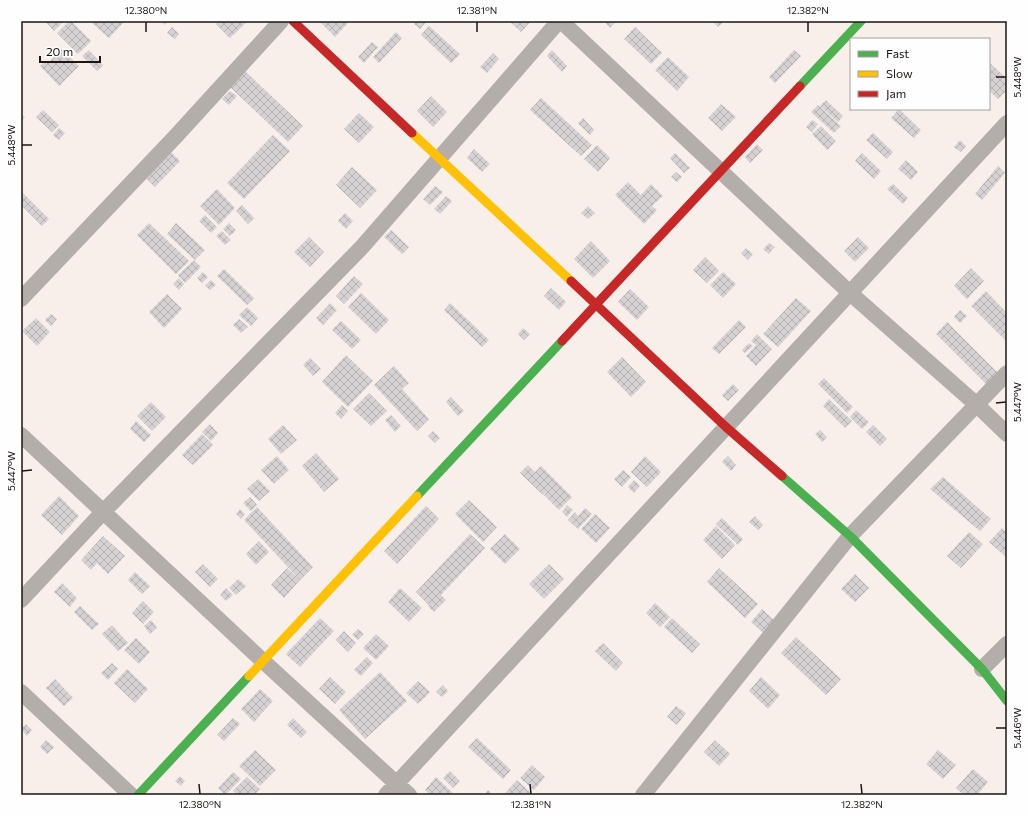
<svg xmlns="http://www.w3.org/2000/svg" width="1028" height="816" font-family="Commissioner,sans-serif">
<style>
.building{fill:url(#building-cross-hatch)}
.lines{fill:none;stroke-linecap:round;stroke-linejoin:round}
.street{stroke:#b4aeaa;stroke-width:16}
.fast{stroke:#4caf50;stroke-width:9}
.slow{stroke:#ffc107;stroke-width:9}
.jam{stroke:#c62828;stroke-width:9}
.ticks{fill:none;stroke:#1c1512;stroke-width:1.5}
.neatline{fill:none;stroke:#1c1512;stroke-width:1.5}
.ticks-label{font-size:10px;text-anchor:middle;fill:#1c1512}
</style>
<defs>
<pattern id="building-cross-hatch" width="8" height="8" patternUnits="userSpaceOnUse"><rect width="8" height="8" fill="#d6d1d3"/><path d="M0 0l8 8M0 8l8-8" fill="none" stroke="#b7b3b4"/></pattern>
</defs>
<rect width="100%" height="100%" fill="#f8efeb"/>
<path class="building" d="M45,21H64L54,31Z
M69,21H71L91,41L78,54L57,33Z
M94,21H125L109,38L92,23Z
M160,21H168L165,25Z
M219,21H248L230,38L216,24Z
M319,21H346L348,23L335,37Z
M416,21H424L426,22L420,29L414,24Z
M509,21H531L521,32Z
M604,21H615L616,22L610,28Z
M712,21H724L718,27Z
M429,26L460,54L451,63L421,35Z
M172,27L179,34L175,39L167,33Z
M635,27L662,53L651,64L624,39Z
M396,32L402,38L379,63L373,57Z
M372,42L378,47L364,63L358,57Z
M62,49L79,66L59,86L40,66L45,61L48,63Z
M89,50L103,65L97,71L82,56Z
M552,50L567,66L562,72L547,56Z
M794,50L801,56L775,83L769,77Z
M493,53L499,59L487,73L480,67Z
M668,57L689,77L677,91L655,70Z
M989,62L1007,79V90L998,99L989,91Z
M242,68L303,126L288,142L227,84Z
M230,91L237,96L229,105L222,99Z
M431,96L447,112L433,127L417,111Z
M541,98L592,145L581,156L530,110Z
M826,100L843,116L838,122L820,106Z
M721,104L736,117L722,131L708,118Z
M818,105L841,126L834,133L811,112Z
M899,109L921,130L914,138L891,118Z
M43,110L59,125L52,132L36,117Z
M359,113L374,127L359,143L344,129Z
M21,114L25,117L21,122Z
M583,118L594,130L590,135L578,123Z
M812,120L818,124L812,132L806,127Z
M821,126L836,141L827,150L812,134Z
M59,128L65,133L59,140L53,135Z
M873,133L893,152L887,159L866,140Z
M273,135L290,151L244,199L227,183Z
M960,140L966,146L961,152L954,147Z
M757,144L763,150L750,163L745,157Z
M597,145L610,158L598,172L584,159Z
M474,149L490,164L482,172L467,158Z
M171,152L180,161L155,187L146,178Z
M675,153L690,168L684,173L670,158Z
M862,153L881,171L874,179L855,161Z
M906,160L918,172L911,180L898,169Z
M998,166L1005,173L982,200L975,194Z
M352,167L377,190L360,208L336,185Z
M676,172L682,177L677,182L671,177Z
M628,182L641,195L651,184L663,196L652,206L657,210L644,224L615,195Z
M893,184L908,198L903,204L887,189Z
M435,186L443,192L430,205L423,199Z
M217,189L235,208L219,225L200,206Z
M21,191L49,219L42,226L21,205Z
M446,196L452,201L440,214L434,209Z
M242,205L254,218L248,224L236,211Z
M588,206L595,213L588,219L581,213Z
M345,213L353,221L346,229L338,221Z
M205,215L217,227L211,233L199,221Z
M149,223L189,261L176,274L137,235Z
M176,223L205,250L195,260L167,234Z
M229,223L236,230L230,236L223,229Z
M391,230L409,247L402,254L384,237Z
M222,231L231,240L225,245L216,236Z
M309,237L324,252L310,267L294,252Z
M858,237L869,248L855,262L844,251Z
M591,241L610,261L593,278L574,259Z
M769,243L775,247L769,254L763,249Z
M746,248L753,254L748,260L741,253Z
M705,257L719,271L707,283L693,270Z
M194,260L201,267L185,283L178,275Z
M971,268L984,281L967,299L954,286Z
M224,269L254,298L247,305L217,276Z
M203,272L208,277L202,283L197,278Z
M723,272L736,284L723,298L710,285Z
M354,276L363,284L344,304L336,296Z
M179,278L184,284L179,290L173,284Z
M211,280L216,285L210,290L205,285Z
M551,288L566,302L559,310L544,296Z
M630,289L649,307L637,320L618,302Z
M986,291L1007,313V342L971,306Z
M361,293L389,320L376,334L348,307Z
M167,294L182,309L164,328L149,312Z
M796,298L811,311L778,347L763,334Z
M330,303L337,310L323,325L316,318Z
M450,303L489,340L482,347L444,310Z
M247,307L258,318L251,326L239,315Z
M960,310L967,316L960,323L954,317Z
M51,314L57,319L51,326L45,320Z
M36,318L50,332L37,346L22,331Z
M239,319L248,327L241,333L233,325Z
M739,320L746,327L719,354L712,348Z
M341,321L361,340L352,349L332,330Z
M947,322L997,372L986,384L936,334Z
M523,328L530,334L524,340L518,334Z
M757,334L772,349L756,366L746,356L756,345L751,341Z
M749,343L753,346L745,353L742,350Z
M346,355L373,381L348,407L322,382Z
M622,357L646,382L631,397L607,372Z
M310,358L321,369L313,376L303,365Z
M394,366L409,383L402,389L429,419L417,431L374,385Z
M824,378L853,407L847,413L818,384Z
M733,384L739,390L728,401L722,395Z
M369,393L387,411L371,426L353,409Z
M451,397L464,411L458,416L446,402Z
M829,399L852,421L845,428L823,406Z
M151,402L166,417L152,431L137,416Z
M342,405L348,411L341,419L335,413Z
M856,410L869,422L862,429L850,417Z
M391,415L401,426L395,432L385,420Z
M136,421L151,435L144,442L130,429Z
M210,424L218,433L211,441L202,432Z
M283,425L297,440L281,454L268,439Z
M873,425L887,439L880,446L866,432Z
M820,430L827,437L822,442L815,434Z
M433,431L440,438L435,443L428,436Z
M202,434L213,445L193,465L182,455Z
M316,453L339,479L324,492L302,466Z
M277,456L289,470L274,484L261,470Z
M645,456L661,472L647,487L631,472Z
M728,456L736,465L731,471L722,462Z
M528,465L535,472L541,466L572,497L559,510L544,495L548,490L543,495L520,473Z
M623,470L631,477L622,487L614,479Z
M943,477L991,519L980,531L930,489Z
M258,479L270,491L259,501L247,489Z
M634,480L640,486L634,493L628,487Z
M59,496L79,516L62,535L41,515Z
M250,497L257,505L251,511L243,503Z
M469,500L497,527L483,542L455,514Z
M567,505L573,510L567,517L562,512Z
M426,506L439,519L397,564L384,551Z
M257,507L313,567L300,580L244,520Z
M585,508L592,514L578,529L568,520L575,512L578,516Z
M240,509L245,514L241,519L236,514Z
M595,514L610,528L596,543L581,529Z
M755,516L763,525L758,530L749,522Z
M722,518L743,539L738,545L716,524Z
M716,526L735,545L722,559L703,540Z
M1002,528L1007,533V555L1005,556L989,542Z
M969,532L983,544L961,568L947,556Z
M470,534L485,548L441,595L446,600L434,612L428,606L429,605L416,592Z
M505,534L520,549L505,564L490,549Z
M103,536L125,556L108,574L97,563L91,570L81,560Z
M259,541L269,552L256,565L246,554Z
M203,564L218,579L210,587L195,572Z
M549,564L564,579L544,599L529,584Z
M287,568L300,580L284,598L271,585Z
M719,568L758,604L745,618L707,582Z
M135,572L150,586L142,594L128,580Z
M855,574L869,588L855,602L841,589Z
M238,579L246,586L236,595L229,588Z
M62,583L77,598L70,607L54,592Z
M226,588L233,595L226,601L220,595Z
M400,588L422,608L409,622L388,602Z
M143,601L154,612L143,624L132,613Z
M655,603L670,617L660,627L646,613Z
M80,606L99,624L92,630L74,612Z
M762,609L774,620L763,633L751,622Z
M320,618L334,631L300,667L286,654Z
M672,618L700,644L692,653L664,627Z
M151,620L157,627L150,634L144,626Z
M112,625L128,643L118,651L102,634Z
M358,629L364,634L358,640L352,635Z
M344,631L356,643L348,652L336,640Z
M376,634L389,646L376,660L363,648Z
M796,637L841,679L826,695L781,653Z
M136,638L150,652L139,664L124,650Z
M603,643L623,663L616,671L595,651Z
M367,657L373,663L361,676L354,670Z
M112,663L118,669L108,680L101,673Z
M127,669L148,689L135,703L114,683Z
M380,672L407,701L365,739L339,710Z
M330,677L346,692L335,704L319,689Z
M761,677L780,695L768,709L749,691Z
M55,679L73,698L64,706L46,688Z
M418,681L430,692L418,704L406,693Z
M443,685L448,691L442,697L436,692Z
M260,689L273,701L254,722L241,709Z
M676,706L686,713L677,725L667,717Z
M233,718L240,724L224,741L217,735Z
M293,718L307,732L301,738L287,725Z
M26,724L32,730L27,736L21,729Z
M477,738L511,770L503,779L468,747Z
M46,740L54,747L47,754L40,747Z
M715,740L730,754L719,766L704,752Z
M255,750L276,770L260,786L239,766Z
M938,750L956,765L943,779L926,764Z
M532,765L545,777L534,790L520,778Z
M973,769L988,782L977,795H964L956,788Z
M450,771L460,781L453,788L443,778Z
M233,772L241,779L225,795L218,788Z
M180,776L185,781L181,786L175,781Z
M247,777L260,789L254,795H237L233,791Z
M436,777L455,795H430L425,790Z
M517,780L533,795H507L505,793Z
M488,790L493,795H484Z"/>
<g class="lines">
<path class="street" d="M561,21L850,293L977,405L1007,434
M21,299L176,136L281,21
M21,435L263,661L409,795
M21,600L103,512L362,247L559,21
M982,669L1007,644
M21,692L131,795
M386,795L1007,123
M643,795L850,536L1007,373"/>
<path class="fast" d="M800,86L861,21
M782,476L850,536L982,669L1007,701
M417,496L562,341
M138,795L249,676"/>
<path class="slow" d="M412,133L571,281
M249,676L417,496"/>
<path class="jam" d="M293,21L412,133
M571,281L726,427L782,476
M562,341L800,86"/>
</g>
<path class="ticks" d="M146,22V32M477,22V32M808,22V32M996,77H1006M22,145H32M996,403L1006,402M22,471L32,470M996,728H1006M199,784L200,794M530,784L531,794M861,784L862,794"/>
<rect width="1028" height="816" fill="none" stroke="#fefefe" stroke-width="44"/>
<rect x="850" y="38" width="140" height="72" fill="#fefefe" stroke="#a4a1a0"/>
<rect x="858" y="51" width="20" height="6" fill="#4caf50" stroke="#a4a1a0"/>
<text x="886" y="58" font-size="12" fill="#1c1512">Fast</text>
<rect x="858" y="71" width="20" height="6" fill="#ffc107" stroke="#a4a1a0"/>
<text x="886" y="78" font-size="12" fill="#1c1512">Slow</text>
<rect x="858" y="91" width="20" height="6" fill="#c62828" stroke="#a4a1a0"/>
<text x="886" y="98" font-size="12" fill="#1c1512">Jam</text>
<path d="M40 56v6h60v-6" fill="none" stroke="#1c1512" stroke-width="2"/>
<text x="46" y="56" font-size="12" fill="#1c1512" stroke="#fefefe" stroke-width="3" paint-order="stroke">20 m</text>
<rect x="22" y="22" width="984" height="772" class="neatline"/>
<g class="ticks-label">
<text x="146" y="14">12.380°N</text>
<text x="477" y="14">12.381°N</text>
<text x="808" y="14">12.382°N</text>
<text transform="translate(1017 77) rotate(-90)" y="4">5.448°W</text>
<text transform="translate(11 145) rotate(-90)" y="4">5.448°W</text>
<text transform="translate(1017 402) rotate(-90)" y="4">5.447°W</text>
<text transform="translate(11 471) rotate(-90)" y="4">5.447°W</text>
<text transform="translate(1017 728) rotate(-90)" y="4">5.446°W</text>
<text x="200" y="808">12.380°N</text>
<text x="531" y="808">12.381°N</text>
<text x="862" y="808">12.382°N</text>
</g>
</svg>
